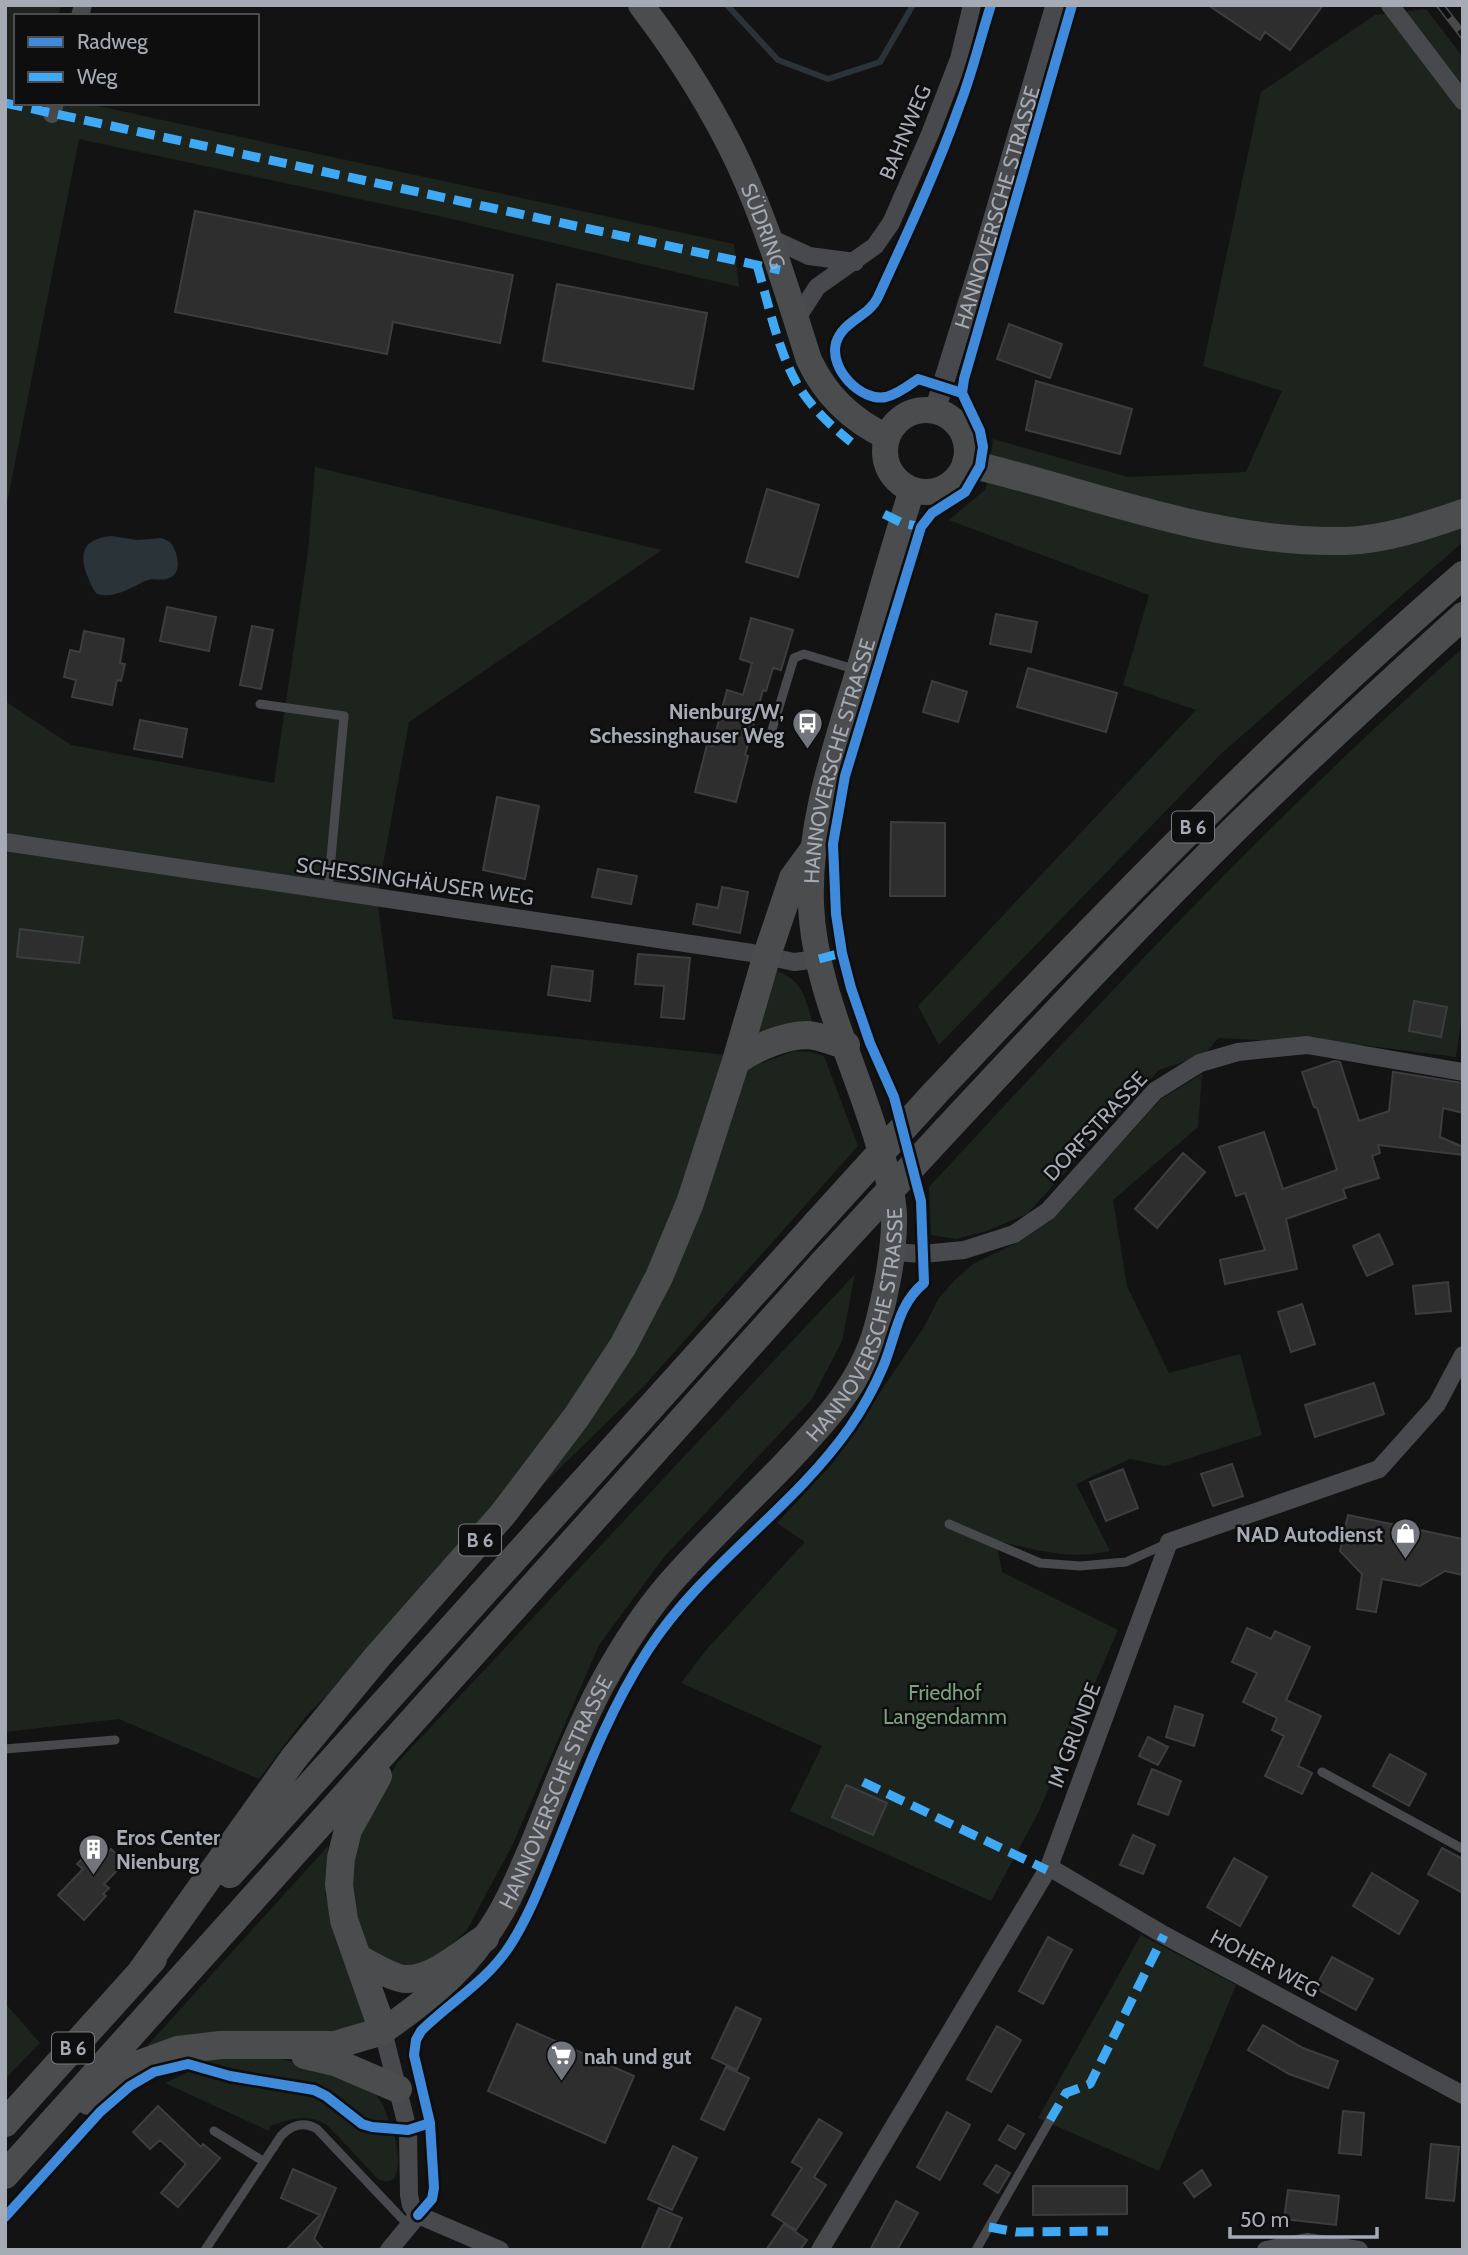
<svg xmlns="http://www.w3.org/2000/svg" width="1468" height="2255" font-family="Cabin,sans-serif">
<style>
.green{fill:#1d241e}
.water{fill:#2a3338}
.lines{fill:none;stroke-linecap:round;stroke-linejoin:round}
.stream{stroke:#2a3338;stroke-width:6}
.building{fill:#2e2e2f;stroke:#3c3d40;stroke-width:2}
.service{stroke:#48494c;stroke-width:9}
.minor{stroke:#48494c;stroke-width:18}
.tertiary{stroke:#48494c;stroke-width:21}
.primary{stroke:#4a4c4e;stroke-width:26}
.trunk{stroke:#4a4c4e;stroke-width:28}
.rail-casing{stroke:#484a4c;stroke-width:8}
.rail{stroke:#0e0e0f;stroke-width:5;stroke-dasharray:16;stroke-linecap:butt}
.trunk-bridge{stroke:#4a4c4e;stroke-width:28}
.quiet{stroke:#3fa9f5;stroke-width:9;stroke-dasharray:18 9;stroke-linecap:butt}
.cycleway-casing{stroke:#0e0e0f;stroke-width:15}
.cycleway{stroke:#408adc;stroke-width:10}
.labels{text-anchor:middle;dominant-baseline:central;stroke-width:5;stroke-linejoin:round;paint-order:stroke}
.shield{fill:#0e0e0f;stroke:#787b82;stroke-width:2}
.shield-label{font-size:19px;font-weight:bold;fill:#a5aab4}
.street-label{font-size:21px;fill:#a5aab4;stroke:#0e0e0f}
.poi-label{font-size:21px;font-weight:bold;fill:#a5aab4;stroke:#0e0e0f;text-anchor:end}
.park-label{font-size:21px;fill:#7c9f7d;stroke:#0e0e0f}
</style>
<rect width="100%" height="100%" fill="#131314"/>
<path class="green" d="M5,5H61L58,16H16V103H84L734,244L739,287L448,218L79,139L5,513Z
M1426,9L1463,57V542L1222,753L939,1045L918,1006L1196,710L1123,685L1149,595L949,520L986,489L993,439L1128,477L1246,472L1282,391L1203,366L1261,92L1375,15Z
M315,467L662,550L409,722L377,898L393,1019L726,1055L762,1063L794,1051L810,1052L824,1056L858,1146L644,1386L306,1716L259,1779L119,1719L5,1732V701L71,745L274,783L308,552Z
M1463,648V1008L1456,1057L1362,1045L1218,1038L1204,1055L1159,1070L1027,1214L986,1231L956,1239L931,1235L929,1187C1101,1001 1273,816 1463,648Z
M773,970C805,979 806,1001 814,1029L753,1041Z
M1202,1074L1198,1127L1113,1200L1127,1286L1169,1373L1240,1354L1262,1435L1165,1466L1130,1459L1076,1484L1110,1551C1066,1561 1038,1549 996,1541L1002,1572L1118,1630L1038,1813L991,1901L790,1811L822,1746L681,1683L706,1650L805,1542L777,1523L832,1464L924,1327L939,1298L954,1281L973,1264L1018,1242L1050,1221L1161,1099Z
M855,1274L842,1341L812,1399L664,1557L599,1645L513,1844L467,1930L429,1965L394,1967L375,1958L361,1941L349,1878L358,1829L398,1762Z
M328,1846L325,1895L370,2019L365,2027C294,2047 218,2030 147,2046Z
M1141,1935L1236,1985L1159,2171L1038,2118Z
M5,2003L40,2043L5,2079Z
M276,2058L313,2066L375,2093L383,2105L390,2124L366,2122L331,2095L317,2088L193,2059Z
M189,2072C218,2080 249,2086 280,2090C292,2091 306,2090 317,2096C346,2109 356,2138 393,2130C397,2144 407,2193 378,2179L328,2126C308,2112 291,2119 270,2126L269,2131L165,2083Z"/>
<path class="water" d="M111,536L137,540L162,538L170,542C178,552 184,574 167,579C159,581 153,577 145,581C131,588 114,599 97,594C92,588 90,582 87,575C78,551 85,539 111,536Z"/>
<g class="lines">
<path class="stream" d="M727,5L778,60L828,79L880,62L913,5"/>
</g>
<path class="building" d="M1208,5H1323L1290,50L1265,32L1260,40Z
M195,211L513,275L500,343L393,322L387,354L175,312Z
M557,284L707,313L693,389L543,361Z
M1009,324L1062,344L1050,378L997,359Z
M1036,381L1132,409L1120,454L1026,430Z
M767,489L819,505L798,577L746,562Z
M167,607L216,617L209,651L160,641Z
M996,614L1037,622L1031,652L990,644Z
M751,618L793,630L781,670L773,668L766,691L763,690L745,755L748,756L736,802L695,792L707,745L712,746L727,690L743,695L752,663L740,659Z
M252,626L273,630L261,689L240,685Z
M84,631L124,639L120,663L125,664L121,681L117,680L112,705L72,697L76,680L64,677L70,650L80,652Z
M1028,668L1117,693L1106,732L1017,707Z
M932,681L967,692L958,722L923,712Z
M140,720L187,729L182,757L134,749Z
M497,797L539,806L525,879L483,870Z
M891,822L945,823V896H890Z
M598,869L637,876L631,904L592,897Z
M722,887L748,892L740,933L693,924L697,904L718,908Z
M20,929L83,937L79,963L17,957Z
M638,954L690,958L684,1019L661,1017L664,986L635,984Z
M552,966L593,971L590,1001L548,995Z
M1414,1001L1447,1007L1441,1037L1409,1031Z
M1334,1061L1340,1062L1359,1121L1389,1111L1393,1072L1463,1083V1113L1443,1108L1440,1137L1463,1147V1155L1378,1145L1380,1153L1372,1156L1379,1178L1343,1189L1346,1198L1286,1219L1297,1269L1225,1284L1220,1260L1265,1250L1245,1193L1236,1196L1219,1147L1264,1132L1283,1189L1337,1170L1317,1108L1314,1107L1302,1072Z
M1183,1153L1205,1172L1157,1228L1135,1209Z
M1379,1234L1393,1264L1367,1276L1353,1246Z
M1448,1282L1451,1311L1416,1314L1413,1286Z
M1302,1304L1315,1344L1291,1352L1278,1312Z
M1374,1383L1384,1414L1315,1437L1305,1405Z
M1232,1464L1243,1496L1213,1506L1201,1474Z
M1123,1469L1138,1508L1106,1521L1090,1482Z
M1348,1515L1463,1539V1575L1445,1571L1420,1586L1382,1579L1376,1612L1357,1609L1362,1574L1340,1551Z
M1247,1628L1271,1639L1275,1631L1310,1647L1286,1700L1321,1716L1298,1766L1312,1773L1302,1794L1265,1776L1284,1736L1272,1730L1277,1718L1243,1702L1257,1673L1232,1662Z
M1175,1706L1203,1715L1194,1746L1166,1737Z
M1148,1737L1168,1747L1158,1765L1139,1756Z
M1390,1754L1426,1774L1409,1806L1373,1786Z
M1152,1769L1181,1781L1168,1815L1138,1804Z
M846,1785L887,1803L873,1835L832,1817Z
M1133,1835L1155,1845L1143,1874L1120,1865Z
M98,1843L108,1853L111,1849L125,1862L104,1884L109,1888L103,1894L106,1896L84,1920L58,1895L83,1869L77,1864Z
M1442,1848L1463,1859V1893L1428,1874Z
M1234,1858L1267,1877L1240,1926L1207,1907Z
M1372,1873L1418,1901L1399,1934L1353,1906Z
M1048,1937L1072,1950L1043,2004L1019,1991Z
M1332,1957L1373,1979L1356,2010L1315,1988Z
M736,2007L761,2019L737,2070L712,2058Z
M517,2024L634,2076L605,2143L488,2091Z
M1263,2025L1303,2048L1338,2061L1328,2088L1289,2074L1248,2050Z
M997,2026L1021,2040L991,2092L967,2079Z
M726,2067L749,2078L724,2130L701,2119Z
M158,2106L201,2147L203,2144L220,2158L178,2207L161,2193L186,2164L160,2140L150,2149L133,2132Z
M1343,2111L1364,2113L1361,2155L1339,2153Z
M947,2112L970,2125L940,2180L917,2167Z
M819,2119L842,2133L814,2177L826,2185L796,2230L772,2215L802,2168L792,2162Z
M1008,2125L1024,2134L1015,2149L999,2140Z
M1431,2144L1459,2147L1454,2201L1426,2198Z
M673,2146L697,2158L672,2210L648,2199Z
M996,2165L1010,2173L998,2193L984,2184Z
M293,2169L336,2188L314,2239L324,2250H286L320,2215L281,2198Z
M1202,2170L1211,2185L1194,2197L1184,2183Z
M1033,2186H1127V2214L1033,2215Z
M1288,2190L1339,2196L1336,2225L1284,2219Z
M896,2201L918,2213L897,2250H870Z
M659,2208L682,2218L668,2250H641Z
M784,2224L807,2240L800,2250H766Z"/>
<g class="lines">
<path class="service" d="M260,704L344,716L328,891
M772,730L794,658L804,654L857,670
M949,1524L1040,1563L1080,1566L1126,1562L1166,1544
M5,1749L115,1740
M1322,1772L1463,1849
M214,2131L263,2161
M205,2250L281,2136C291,2125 304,2121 317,2129L409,2226
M976,2250L1050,2120"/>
<path class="minor" d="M1390,5L1463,101
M80,16L83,5
M52,114L55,103
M768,237L809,256L855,262
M796,320L817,287L875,246L891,223L930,134L959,59L972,5
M5,842L752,953L794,962L819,959
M892,1252L923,1254L964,1250L1014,1234L1048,1211L1155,1091L1200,1063L1238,1052L1307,1045L1463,1072
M1049,1867L1164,1935L1463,2095
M383,2031L408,2130L409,2195L411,2205L418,2215L500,2250
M389,2250L418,2215
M820,2250L1049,1867L1169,1542L1379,1469L1437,1404L1463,1355
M1266,2250L1307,2242L1359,2250"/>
<path class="tertiary" id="s1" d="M935,410L983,256L1056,5"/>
<g class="primary">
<path id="s2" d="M641,5C679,55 712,107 739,164C768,227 788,294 809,360C826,396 851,420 887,437"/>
<circle cx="926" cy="451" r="41"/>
<path id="s3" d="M383,2031C422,2004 458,1976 485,1937C506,1909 519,1876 533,1844C555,1790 575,1735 602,1684C621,1649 644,1613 670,1583C705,1543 743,1507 780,1469C820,1427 861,1386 877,1327C886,1292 895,1252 894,1215C893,1190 884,1163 877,1139C854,1062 814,985 811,904C808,822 837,743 860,666C877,607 893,548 912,490"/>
</g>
<path class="trunk" d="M966,463C1090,492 1214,544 1344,541C1385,540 1425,526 1463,513
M736,1061C755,1048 784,1035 808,1035C820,1036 834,1042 846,1045
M936,1092C1105,913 1277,737 1463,575
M946,1130C1043,1026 1140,922 1241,823C1313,753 1388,684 1463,616
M230,1874L816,1224
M358,1958C369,1964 396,1980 408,1979C436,1978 463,1952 485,1938
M141,1972L294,1758L378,1656L503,1514L577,1416L623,1346L659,1277L690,1203L736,1061L767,955L793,878L812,852
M305,2055L335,2062L398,2089
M89,2101L137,2065L178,2050L220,2045H335L383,2031L344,1920L339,1885L341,1858L348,1830L378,1776
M5,2123L153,1959
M5,2175L823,1263"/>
<defs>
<path id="rail" d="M1440,5L1463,35"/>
</defs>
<use href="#rail" class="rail-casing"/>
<use href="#rail" class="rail"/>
<path class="trunk-bridge" d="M816,1224L936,1092
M823,1263L946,1130"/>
<path class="quiet" d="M5,103L780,270
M757,265C768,302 779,355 799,387C813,409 831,426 851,442
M884,514L902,523L921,527
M819,959L842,953
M863,1782L1047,1870
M1050,2120L1066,2093L1090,2084L1164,1935
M989,2227L1016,2232L1108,2231"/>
<defs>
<path id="cycleway" d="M962,393L918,379C908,386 898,394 886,397C861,402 829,369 836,343C843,320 869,317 878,297C907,234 936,172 959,107C972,74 980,39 991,5
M418,2215L432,2199L434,2188L430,2123L414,2055L416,2040L421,2031C449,2003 486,1982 509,1947C528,1918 541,1884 554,1852C582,1783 607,1713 648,1650C703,1565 792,1510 850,1427C863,1408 874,1388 883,1367C896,1337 897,1305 924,1283L921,1201L894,1097L870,1043L851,988L842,953L836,914L833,844L845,776L921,527L932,513L965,492L980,466L983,447L980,431L962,393L964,379L1072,5
M5,2217L100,2112L130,2086L154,2072L188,2064L230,2076L314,2090L326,2096L362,2124L372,2127L408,2130L430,2123"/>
</defs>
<use href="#cycleway" class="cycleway-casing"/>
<use href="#cycleway" class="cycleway"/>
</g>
<defs>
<symbol id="bus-pin" viewBox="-11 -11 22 30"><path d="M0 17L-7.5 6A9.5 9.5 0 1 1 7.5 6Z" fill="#72757c" stroke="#0e0e0f"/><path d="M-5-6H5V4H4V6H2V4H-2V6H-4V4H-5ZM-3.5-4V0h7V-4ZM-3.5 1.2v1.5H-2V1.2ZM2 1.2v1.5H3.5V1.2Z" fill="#fff"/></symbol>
<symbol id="shop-pin" viewBox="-11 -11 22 30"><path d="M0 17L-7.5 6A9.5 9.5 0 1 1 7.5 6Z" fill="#72757c" stroke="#0e0e0f"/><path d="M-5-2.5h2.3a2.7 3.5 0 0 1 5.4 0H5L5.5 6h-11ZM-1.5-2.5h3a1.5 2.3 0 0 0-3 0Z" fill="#fff"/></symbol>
<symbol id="building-pin" viewBox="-11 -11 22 30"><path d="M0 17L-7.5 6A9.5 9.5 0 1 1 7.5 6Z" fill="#72757c" stroke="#0e0e0f"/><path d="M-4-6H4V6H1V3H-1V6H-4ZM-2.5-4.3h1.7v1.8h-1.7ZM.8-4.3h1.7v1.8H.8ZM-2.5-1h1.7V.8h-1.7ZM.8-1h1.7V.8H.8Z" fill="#fff"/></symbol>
<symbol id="supermarket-pin" viewBox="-11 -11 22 30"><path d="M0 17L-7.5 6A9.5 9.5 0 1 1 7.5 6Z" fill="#72757c" stroke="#0e0e0f"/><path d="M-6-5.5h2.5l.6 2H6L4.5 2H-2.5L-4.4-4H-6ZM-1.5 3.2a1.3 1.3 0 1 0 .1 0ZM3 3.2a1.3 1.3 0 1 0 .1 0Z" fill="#fff"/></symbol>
</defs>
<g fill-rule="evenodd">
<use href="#bus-pin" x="790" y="706" width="35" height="47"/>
<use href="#shop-pin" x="1388" y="1516" width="35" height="47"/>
<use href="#building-pin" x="76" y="1832" width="35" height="47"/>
<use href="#supermarket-pin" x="544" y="2038" width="35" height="47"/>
</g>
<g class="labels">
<g class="shield">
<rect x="1172" y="811.5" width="42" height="31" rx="5"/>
<rect x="459" y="1524.5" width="42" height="31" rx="5"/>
<rect x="52" y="2032.5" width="42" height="31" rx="5"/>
</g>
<g class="shield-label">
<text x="1193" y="827">B 6</text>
<text x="480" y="1540">B 6</text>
<text x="73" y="2048">B 6</text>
</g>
<g class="street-label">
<text transform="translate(905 132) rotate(-67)">BAHNWEG</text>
<text stroke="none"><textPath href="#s1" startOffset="212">HANNOVERSCHE STRASSE</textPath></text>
<text stroke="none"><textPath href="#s2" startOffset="254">SÜDRING</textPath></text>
<text stroke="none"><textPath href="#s3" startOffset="1456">HANNOVERSCHE STRASSE</textPath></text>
<text transform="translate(415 881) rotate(8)">SCHESSINGHÄUSER WEG</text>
<text transform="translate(1095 1126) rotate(-47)">DORFSTRASSE</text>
<text stroke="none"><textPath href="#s3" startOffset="868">HANNOVERSCHE STRASSE</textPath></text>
<text transform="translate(1074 1735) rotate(-69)">IM GRUNDE</text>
<text stroke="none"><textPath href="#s3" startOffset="301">HANNOVERSCHE STRASSE</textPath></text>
<text transform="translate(1265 1963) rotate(28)">HOHER WEG</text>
</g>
<g class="poi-label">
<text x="784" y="711">Nienburg/W,<tspan x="784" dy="24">Schessinghauser Weg</tspan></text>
<text x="1383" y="1534">NAD Autodienst</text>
<text x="116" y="1837" text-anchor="start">Eros Center<tspan x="116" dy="24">Nienburg</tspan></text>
<text x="584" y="2056" text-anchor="start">nah und gut</text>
</g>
<g class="park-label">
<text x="945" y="1692">Friedhof<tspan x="945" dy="24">Langendamm</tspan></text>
</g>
</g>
<rect width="1468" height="2255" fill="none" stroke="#a5aab4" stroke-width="14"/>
<rect x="14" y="14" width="245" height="91" fill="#0e0e0f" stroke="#4a4c51" stroke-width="2"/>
<rect x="28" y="37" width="35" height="10" fill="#408adc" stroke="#4a4c51" stroke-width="2"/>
<text x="77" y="49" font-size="21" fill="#a5aab4">Radweg</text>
<rect x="28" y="72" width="35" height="10" fill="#3fa9f5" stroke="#4a4c51" stroke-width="2"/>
<text x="77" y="84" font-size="21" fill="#a5aab4">Weg</text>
<path d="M1230 2227v10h147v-10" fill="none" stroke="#a5aab4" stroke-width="3.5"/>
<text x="1240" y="2227" font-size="21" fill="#a5aab4" stroke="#0e0e0f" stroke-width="5" paint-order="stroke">50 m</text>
</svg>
